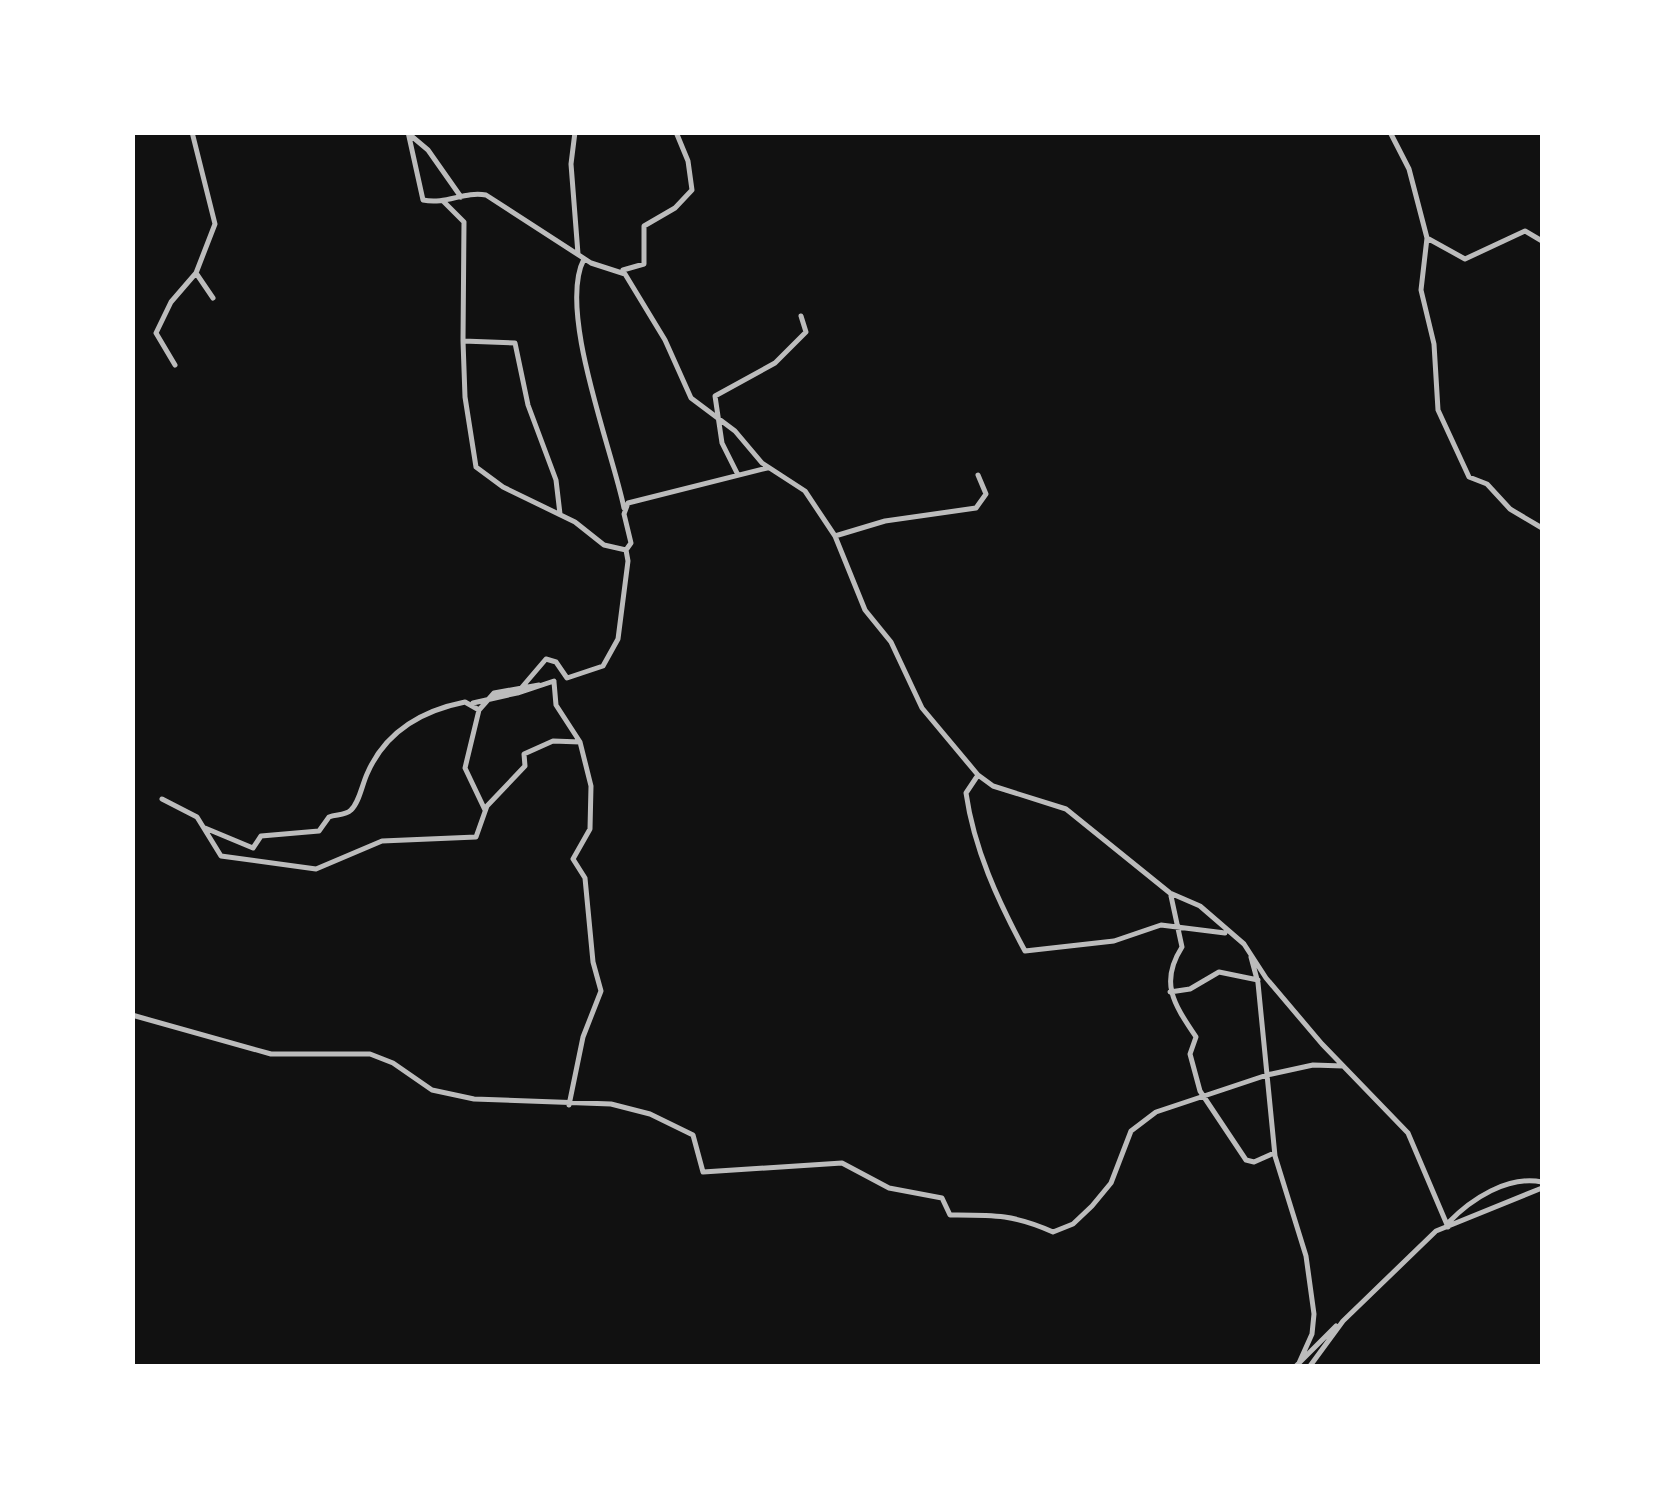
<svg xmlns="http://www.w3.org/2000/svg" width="1675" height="1499" font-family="Figtree,sans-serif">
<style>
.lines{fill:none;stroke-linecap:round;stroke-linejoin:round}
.minor{stroke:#bcbcbc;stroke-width:5}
</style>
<rect width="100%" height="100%" fill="#111"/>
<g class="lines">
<path class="minor" d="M192,132L215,224L196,273L213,298
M408,132L423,200C446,205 464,191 486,195L591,263L625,274L665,340L691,398L735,431L762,463L805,491L835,536L865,610L891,642L922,708L978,775L993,786L1066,809L1170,893L1200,906L1244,944L1266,978L1322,1044L1408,1133L1448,1227
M575,132L571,164L578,254
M1390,132L1409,169L1427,238L1421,290L1434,344L1438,410L1469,477L1487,484L1510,509L1542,528
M409,134L428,150L461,197
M444,202L464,222L463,341L515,343L528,405L556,480L560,514
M1427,238L1465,259L1525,231L1542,241
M584,259C557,310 612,449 624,508
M623,270L644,264V226L675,208L692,190L688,161L676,132
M463,341L465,397L476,467L503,487L575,522L604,545L626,550L628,561L618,639L603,666L567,678L556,662L546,659L517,693L473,703
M175,365L156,333L171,302L196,273
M737,473L722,443L715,396L775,363L806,332L801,316
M835,536L885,521L976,508L986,494L978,475
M626,550L631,543L624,514L628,503L767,468
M554,682L556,705L580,742L591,786L590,829L573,859L585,878L593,962L601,991L583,1037L569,1105
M518,693L554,681
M479,710L494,693L539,685
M978,775L966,793C974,849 998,901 1025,951L1114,941L1161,925L1225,933
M162,799L197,817L221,856L316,869L382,841L476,837L487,806L525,766L524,754L553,741L580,742
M205,828L253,848L261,836L319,831L329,817C336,814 345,816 351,810C359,803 362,785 367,774C385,732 420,711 465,702L479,710L465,768L485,810
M1171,896L1182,947C1159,983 1174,1004 1196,1037L1190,1054L1200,1091L1246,1160L1254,1162L1274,1153
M1251,957L1258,983L1275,1156L1306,1256L1314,1314L1312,1334L1299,1363
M1170,992L1190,989L1219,972L1258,980
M132,1015L271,1054H370L393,1063L432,1090L474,1099L611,1104L650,1114L693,1135L703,1172L842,1163L889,1188L942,1198L950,1215C992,1215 1013,1214 1053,1232L1073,1224L1092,1206L1111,1183L1131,1131L1156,1112L1267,1075L1313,1065L1343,1066
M1448,1223C1471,1199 1508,1175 1542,1182
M1296,1366L1336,1326
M1310,1366L1343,1321L1436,1231L1542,1188"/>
</g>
<rect width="1675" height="1499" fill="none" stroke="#ffffff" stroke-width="270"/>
</svg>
